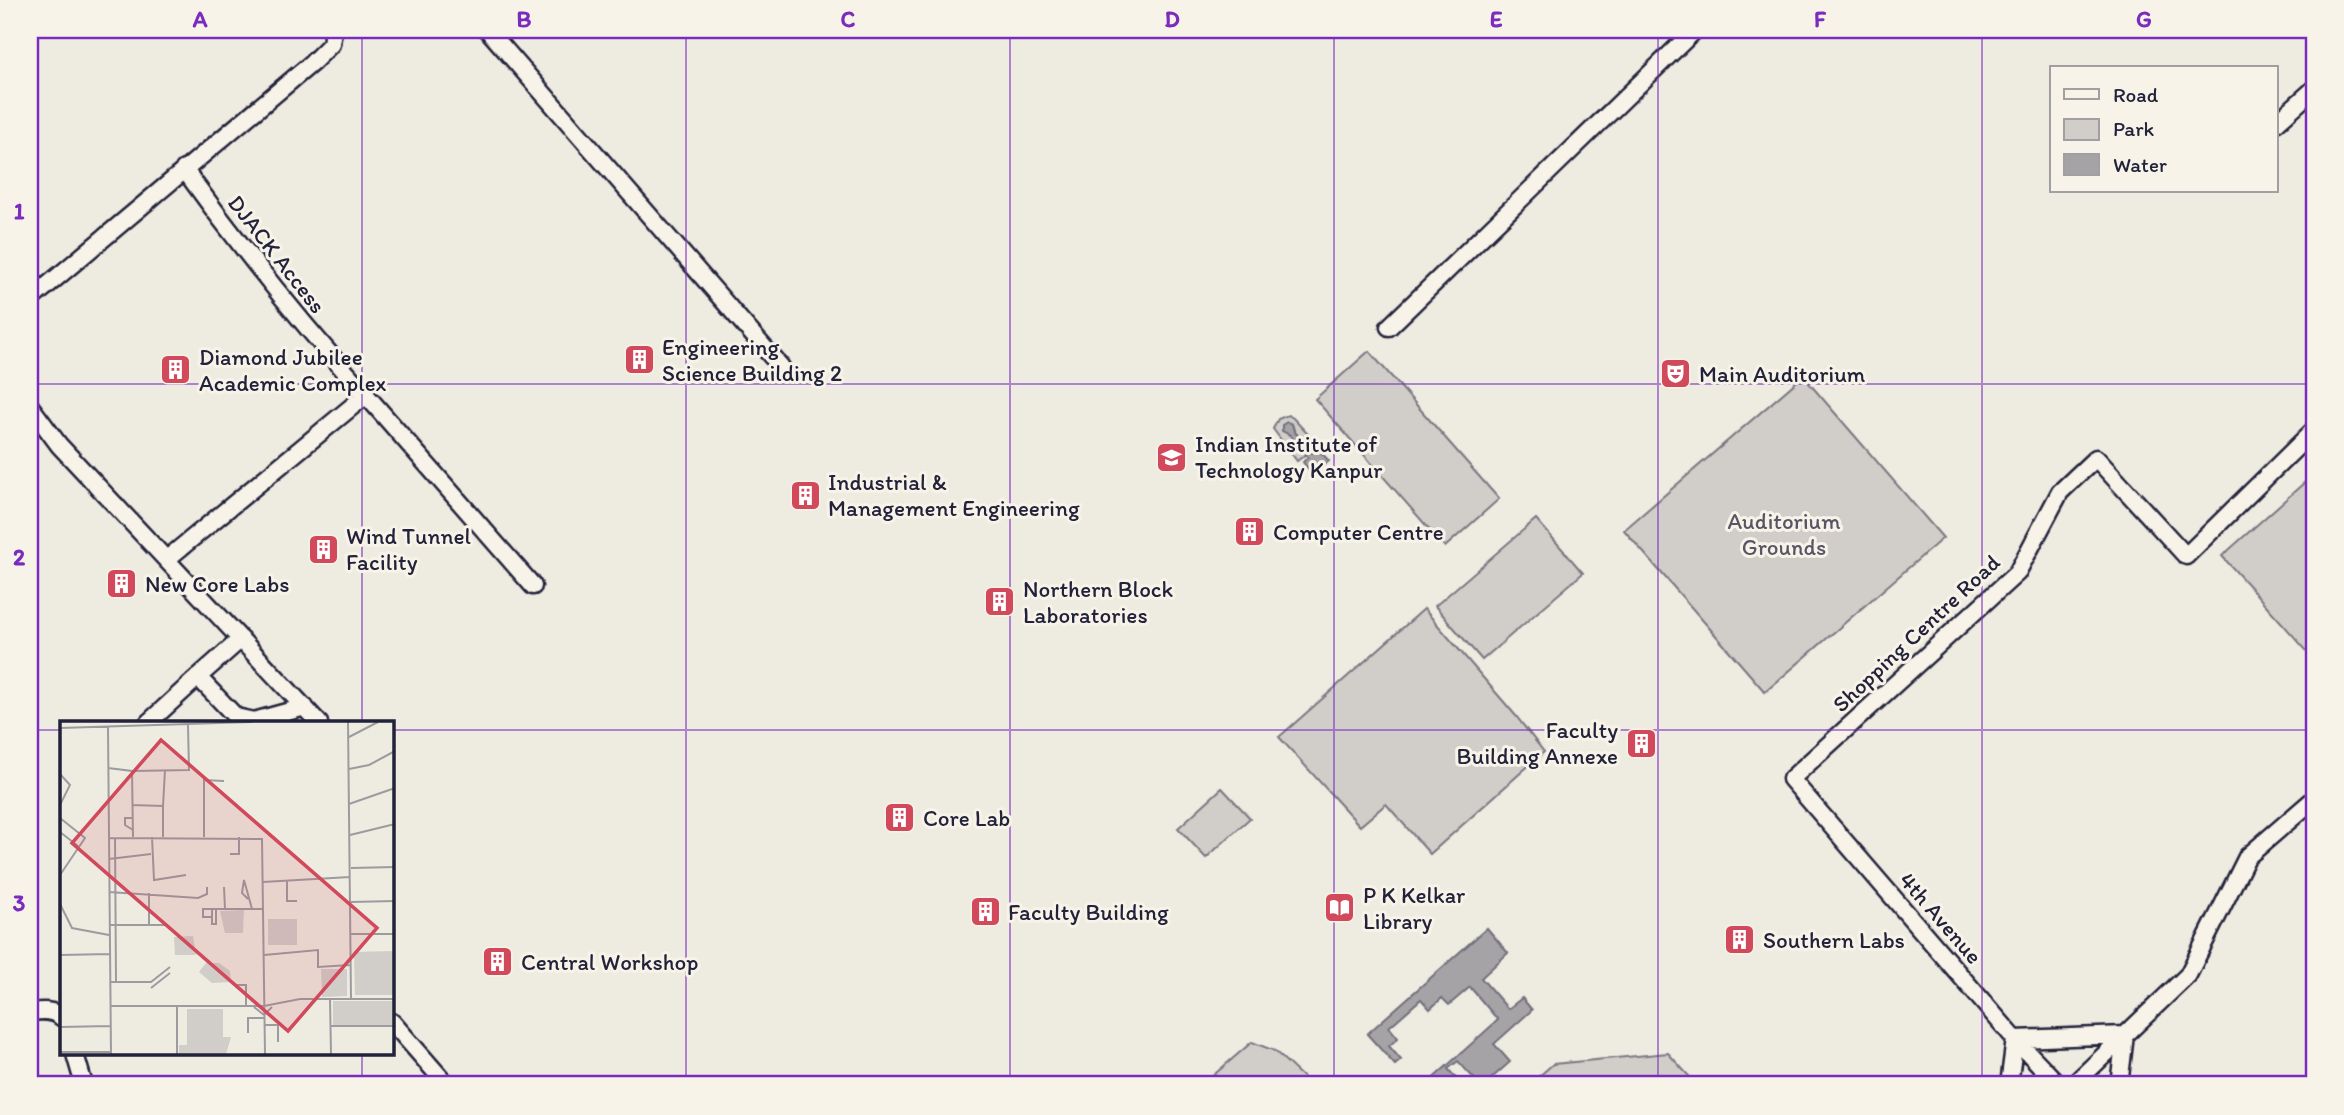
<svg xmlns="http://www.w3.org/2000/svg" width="2344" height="1115" font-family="Itim,sans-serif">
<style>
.green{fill:#d1cdc9;stroke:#7a7882;stroke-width:2}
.water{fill:#a6a3a6;stroke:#716f7b;stroke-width:2}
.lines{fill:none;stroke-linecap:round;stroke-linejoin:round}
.street-casing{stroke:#22223b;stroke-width:21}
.street{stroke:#f7f3e8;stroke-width:16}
.grid{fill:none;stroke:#7b2cbf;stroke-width:2;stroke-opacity:0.55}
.labels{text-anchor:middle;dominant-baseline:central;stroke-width:6;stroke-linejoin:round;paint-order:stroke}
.street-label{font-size:23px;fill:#22223b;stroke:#f7f3e8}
.poi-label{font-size:23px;fill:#22223b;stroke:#f7f3e8;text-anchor:start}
.park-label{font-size:23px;fill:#575566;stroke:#f7f3e8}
.inset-road{fill:none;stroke:#9c9b9f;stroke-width:2}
.view{fill:#d1495b;fill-opacity:0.15;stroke:#d1495b;stroke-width:3.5}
.inset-edge{fill:none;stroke:#22223b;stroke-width:3.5}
.neatline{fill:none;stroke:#7b2cbf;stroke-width:2.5}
.grid-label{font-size:23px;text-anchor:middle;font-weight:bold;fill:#7b2cbf}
</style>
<rect width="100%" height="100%" fill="#eeebe1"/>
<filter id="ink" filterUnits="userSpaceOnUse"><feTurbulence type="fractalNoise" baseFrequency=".0143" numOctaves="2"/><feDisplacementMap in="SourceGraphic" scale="14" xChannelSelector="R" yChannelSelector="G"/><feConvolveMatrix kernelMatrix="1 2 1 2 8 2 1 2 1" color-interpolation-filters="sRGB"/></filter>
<g filter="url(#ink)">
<path class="green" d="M1369,351L1499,499L1445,547L1315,399Z
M1803,376L1943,538L1765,692L1624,530Z
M1288,415L1293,418L1317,444L1310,450L1294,431L1293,427L1290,435L1306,454L1297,461L1273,429L1278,419Z
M2314,474V659L2222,556Z
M1536,519L1583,573L1482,660L1435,606Z
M1424,609L1516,716L1544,752L1430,854L1386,804L1360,826L1279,737Z
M1222,788L1250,818L1206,858L1178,828Z
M1252,1042L1275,1051L1311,1085H1202Z
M1668,1053L1697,1085H1529L1553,1064Z"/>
<path class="water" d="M1287,422L1292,424L1294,431L1312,453L1318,449L1329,461L1313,475L1303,462L1308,457L1290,435L1282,431V425Z
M1487,928L1508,953L1481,978L1508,1009L1522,998L1532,1010L1494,1044L1510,1062L1484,1085H1480L1458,1061L1448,1069L1455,1077L1446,1085H1432L1429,1082L1498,1020L1470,987L1449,1005L1442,998L1430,1009L1421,999L1389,1027L1398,1038L1389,1046L1401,1060L1395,1065L1367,1034Z"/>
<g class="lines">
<defs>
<path id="street" d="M488,30L781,367
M2276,123L2314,89
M184,169C241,248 301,323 366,395
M30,300L312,63L331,44L333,30
M1389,327L1695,30
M30,406L59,445L319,723
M167,559L366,395L533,586
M241,639L198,677L236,717L254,721L305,707
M148,723L198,677
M30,1012C40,1011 53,1009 61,1017
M392,1022L447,1085
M2015,1039L2125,1035
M75,1054L84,1085
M2009,1085L2015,1039
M2059,1085L2015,1039L1791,779L2017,573L2060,492L2096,458L2186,556L2314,430
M2073,1085L2188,975L2247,857L2314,799
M2119,1085L2125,1035"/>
</defs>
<use href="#street" class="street-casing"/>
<use href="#street" class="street"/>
</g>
</g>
<path class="grid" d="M362,30V723M686,30V1085M1010,30V1085M1334,30V1085M1658,30V1085M1982,30V1085M30,384H2314M30,730H61M392,730H2314M362,1054V1085"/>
<defs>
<symbol id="building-square" viewBox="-11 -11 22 22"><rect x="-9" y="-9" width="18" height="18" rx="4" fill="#d1495b" stroke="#f7f3e8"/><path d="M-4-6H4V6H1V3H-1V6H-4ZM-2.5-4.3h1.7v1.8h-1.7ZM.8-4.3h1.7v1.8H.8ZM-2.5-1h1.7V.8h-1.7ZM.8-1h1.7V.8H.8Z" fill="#fff"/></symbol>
<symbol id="theatre-square" viewBox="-11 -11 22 22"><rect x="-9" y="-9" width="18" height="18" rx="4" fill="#d1495b" stroke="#f7f3e8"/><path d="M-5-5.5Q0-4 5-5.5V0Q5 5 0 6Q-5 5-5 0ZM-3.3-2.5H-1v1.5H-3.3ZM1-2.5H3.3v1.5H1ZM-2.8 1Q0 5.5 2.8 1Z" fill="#fff"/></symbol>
<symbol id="university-square" viewBox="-11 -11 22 22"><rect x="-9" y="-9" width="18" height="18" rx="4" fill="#d1495b" stroke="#f7f3e8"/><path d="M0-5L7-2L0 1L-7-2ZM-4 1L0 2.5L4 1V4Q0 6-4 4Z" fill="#fff"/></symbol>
<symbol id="library-square" viewBox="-11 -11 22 22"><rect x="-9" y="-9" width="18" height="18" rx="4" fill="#d1495b" stroke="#f7f3e8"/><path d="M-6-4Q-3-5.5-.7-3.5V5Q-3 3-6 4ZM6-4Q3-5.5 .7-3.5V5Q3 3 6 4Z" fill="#fff"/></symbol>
</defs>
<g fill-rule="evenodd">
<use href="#building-square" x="622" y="342" width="35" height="35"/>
<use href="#building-square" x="158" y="352" width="35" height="35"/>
<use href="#theatre-square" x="1658" y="356" width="35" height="35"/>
<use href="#university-square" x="1154" y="440" width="35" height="35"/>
<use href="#building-square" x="788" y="478" width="35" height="35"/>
<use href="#building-square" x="1232" y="514" width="35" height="35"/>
<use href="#building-square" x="306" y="532" width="35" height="35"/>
<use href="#building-square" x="104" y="566" width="35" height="35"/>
<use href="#building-square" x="982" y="584" width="35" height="35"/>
<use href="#building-square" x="1624" y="726" width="35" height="35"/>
<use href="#building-square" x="882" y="800" width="35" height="35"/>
<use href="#library-square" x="1322" y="890" width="35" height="35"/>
<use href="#building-square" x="968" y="894" width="35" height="35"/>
<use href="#building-square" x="1722" y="922" width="35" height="35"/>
<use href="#building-square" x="480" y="944" width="35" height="35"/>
</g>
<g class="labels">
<g class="street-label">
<text transform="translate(277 254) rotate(52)">DJACK Access</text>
<text transform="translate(1916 633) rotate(-43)">Shopping Centre Road</text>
<text transform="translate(1941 918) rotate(49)">4th Avenue</text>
</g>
<g class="poi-label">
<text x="662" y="347">Engineering<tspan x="662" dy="26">Science Building 2</tspan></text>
<text x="199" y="357">Diamond Jubilee<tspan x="199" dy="26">Academic Complex</tspan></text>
<text x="1699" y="374">Main Auditorium</text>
<text x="1195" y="444">Indian Institute of<tspan x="1195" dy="26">Technology Kanpur</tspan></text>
<text x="828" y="482">Industrial &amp;<tspan x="828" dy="26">Management Engineering</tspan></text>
<text x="1273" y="532">Computer Centre</text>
<text x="346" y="536">Wind Tunnel<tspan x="346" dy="26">Facility</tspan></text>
<text x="145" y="584">New Core Labs</text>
<text x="1023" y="589">Northern Block<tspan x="1023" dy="26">Laboratories</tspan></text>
<text x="1618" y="730" text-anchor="end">Faculty<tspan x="1618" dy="26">Building Annexe</tspan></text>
<text x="923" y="818">Core Lab</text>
<text x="1363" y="895">P K Kelkar<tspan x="1363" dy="26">Library</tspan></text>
<text x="1008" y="912">Faculty Building</text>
<text x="1763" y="940">Southern Labs</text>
<text x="521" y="962">Central Workshop</text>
</g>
<g class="park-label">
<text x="1784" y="521">Auditorium<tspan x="1784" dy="26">Grounds</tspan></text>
</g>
</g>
<g transform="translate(60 721)">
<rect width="334" height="334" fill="#eeebe1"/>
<path d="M184,189L183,212H165L160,190ZM208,198H237V224H208ZM133,215L136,234H115L114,216ZM334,230V274H295L294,231ZM146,242H159L170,250L171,261L152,262L139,251ZM261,248H287V275L262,276ZM273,280H334V304H273ZM127,288H163V316H171L166,333H119V324H127Z" fill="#d1cdc9"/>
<path class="inset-road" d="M288,1L291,278M48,6L51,333M0,7L192,1M289,16L318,1M48,47L72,50L73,116M289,48L309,44L335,30M72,50L129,49L128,4M0,53L10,64L0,84M289,83L335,67M72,84L103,85V116M103,85L105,49M0,97L25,117L0,154M72,97H65V104L73,109M0,111L18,125M290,114L335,103M92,116L94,159L126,154M144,116V59L164,60M49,117L202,118L205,333M55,117L56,261M170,133H179V116M49,138L91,133M291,147L335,146M227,159V180H237M203,161L290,156M164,166L165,188M49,171L138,177L147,173V166M89,172V204M188,178L182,172L184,159L192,188M290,181L335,180M0,183L12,207L49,214M152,188V196H143V188H203M152,196V203H156V188M49,204H105M291,213H335M0,234L50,233M204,234L258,229V246L290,244M50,261H91L110,246M175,264H186V285M91,267L110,252M270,278L271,333M51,285H204L240,278H335M194,286L204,294L212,286M204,304H218V321M271,305H335M0,306L50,305M188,312V297H204M0,331H50M117,333V284"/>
<path class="view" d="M101,19L317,207L228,310L12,122Z"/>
<rect width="334" height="334" class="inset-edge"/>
</g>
<rect width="2344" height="1115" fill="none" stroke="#f7f3e8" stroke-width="77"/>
<rect x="2050" y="66" width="228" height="126" fill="#f7f3e8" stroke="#a29fa3" stroke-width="2"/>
<rect x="2064" y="89" width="35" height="10" fill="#f7f3e8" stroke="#a29fa3" stroke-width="2"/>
<text x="2113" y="102" font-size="21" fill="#22223b">Road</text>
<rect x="2064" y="119" width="35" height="21" fill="#d1cdc9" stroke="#a29fa3" stroke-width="2"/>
<text x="2113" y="136" font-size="21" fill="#22223b">Park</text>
<rect x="2064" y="154" width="35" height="21" fill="#a6a3a6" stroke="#a29fa3" stroke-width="2"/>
<text x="2113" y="172" font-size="21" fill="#22223b">Water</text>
<rect x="38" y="38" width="2268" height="1038" class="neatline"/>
<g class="grid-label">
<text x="200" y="27">A</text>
<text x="524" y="27">B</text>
<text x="848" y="27">C</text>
<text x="1172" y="27">D</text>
<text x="1496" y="27">E</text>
<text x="1820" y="27">F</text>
<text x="2144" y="27">G</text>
<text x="19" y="219">1</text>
<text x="19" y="565">2</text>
<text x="19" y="911">3</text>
</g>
</svg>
